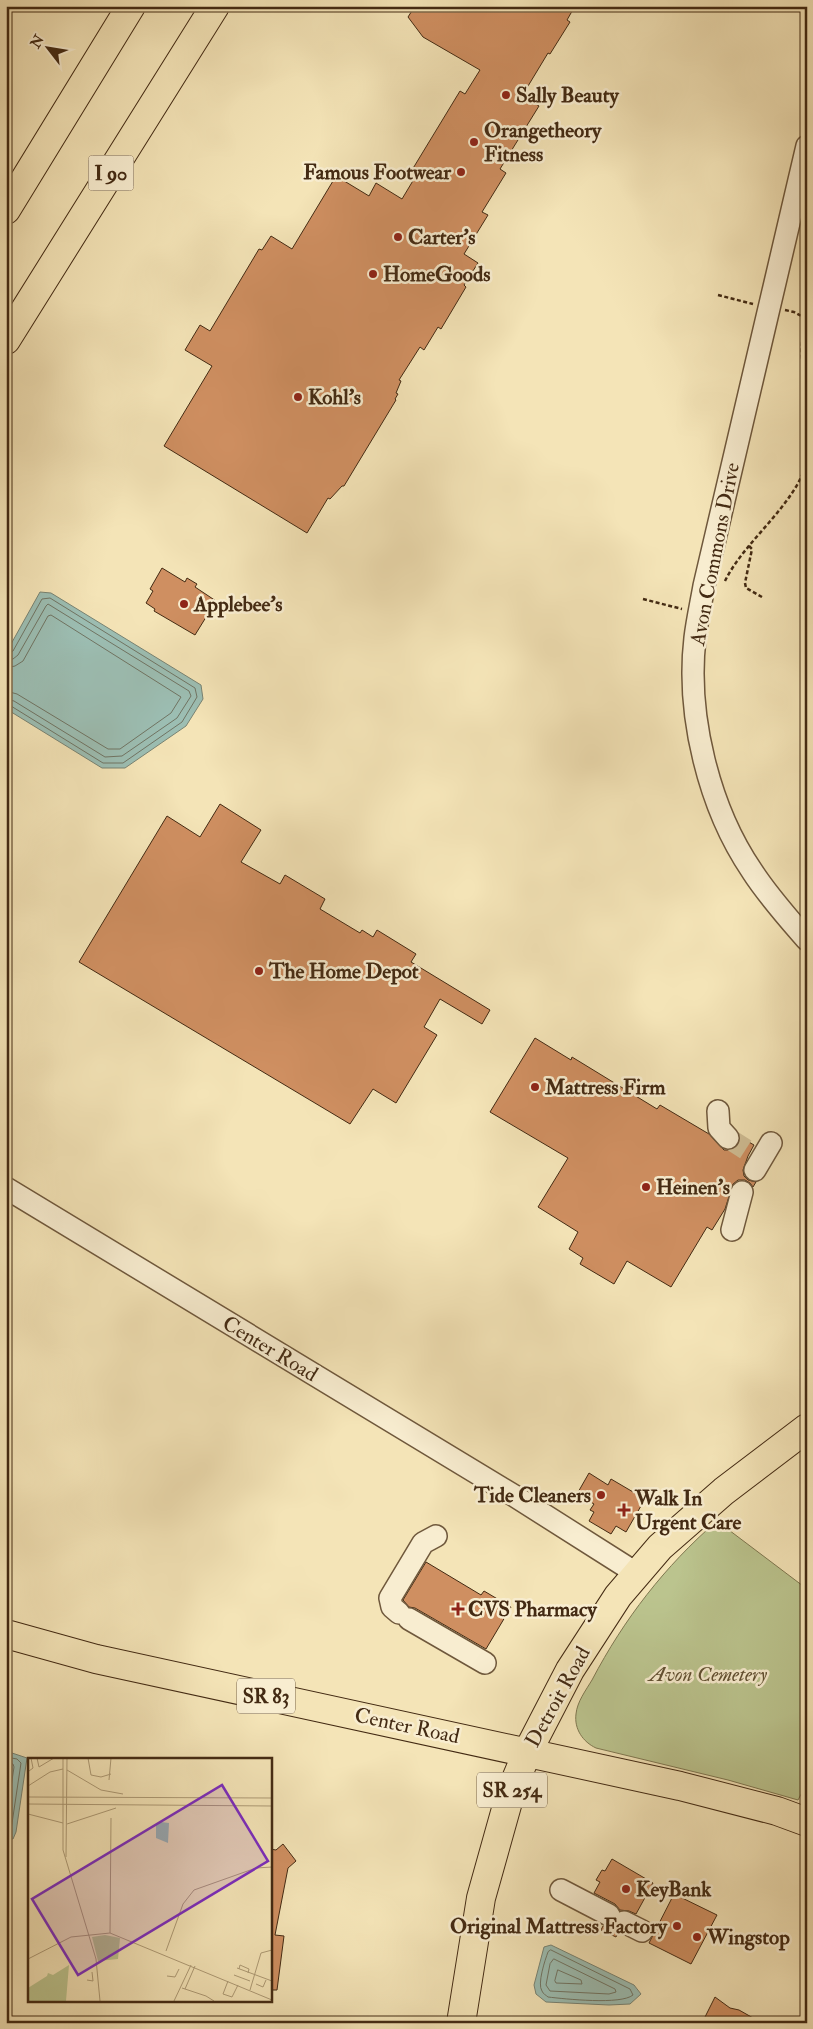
<svg xmlns="http://www.w3.org/2000/svg" width="813" height="2029" font-family="'IM FELL Double Pica',serif">
<style>
.green{fill:#bbc48e;stroke:#7f7750}
.water{fill:#9cbeb3;stroke:#788373}
.lines{fill:none;stroke-linecap:round;stroke-linejoin:round}
.shore{stroke:#707463;stroke-width:1}
.building{fill:#cf8f61;stroke:#432a13}
.minor-tunnel{stroke:#d1bf96;stroke-width:21;stroke-dasharray:21 11;stroke-linecap:butt}
.minor-casing{stroke:#6f583c;stroke-width:24}
.major-casing{stroke:#432a13;stroke-width:30}
.highway-casing{stroke:#432a13;stroke-width:30}
.path{stroke:#432a13;stroke-width:2.5;stroke-dasharray:4 2.5;stroke-linecap:butt}
.minor{stroke:#f8edd0;stroke-width:21}
.major{stroke:#f4e4b7;stroke-width:28}
.highway{stroke:#f4e4b7;stroke-width:28}
.poi-dot{fill:#8f2418;stroke:#f8edd0;stroke-width:2}
.labels{text-anchor:middle;dominant-baseline:central;stroke-width:5;stroke-linejoin:round;paint-order:stroke}
.shield{fill:#f8edd0;stroke:#79644c;stroke-width:1}
.shield-label{font-size:20px;font-weight:bold;fill:#432a13}
.poi-label{font-size:21px;font-weight:bold;fill:#432a13;stroke:#f8edd0;text-anchor:start}
.street-label{font-size:21px;fill:#432a13;stroke:#f8edd0}
.park-label{font-size:21px;font-style:italic;fill:#615032;stroke:#f8edd0}
.inset-road{fill:none;stroke:#ad9a75;stroke-width:1}
.view{fill:#7b2cbf;fill-opacity:0.15;stroke:#7b2cbf;stroke-width:2.5}
.inset-edge{fill:none;stroke:#432a13;stroke-width:2.5}
</style>
<rect width="100%" height="100%" fill="#f4e4b7"/>
<filter id="stains"><feTurbulence type="fractalNoise" baseFrequency=".004" numOctaves="4"/><feColorMatrix values="0 0 0 0 .2 0 0 0 0 .09 0 0 0 0 .02 0 0 0 .5 -.17"/></filter>
<radialGradient id="worn" r=".72"><stop offset=".6" stop-color="#630" stop-opacity="0"/><stop offset="1" stop-color="#630" stop-opacity=".3"/></radialGradient>
<path class="green" d="M717,1521L807,1589V1783L798,1800L728,1780L596,1748C583,1742 574,1729 576,1714C577,1702 586,1690 592,1680C624,1619 665,1566 717,1521Z"/>
<path class="water" d="M40,592L51,593L201,685L203,699L186,726L125,768H102L8,710L6,704V653Z
M6,1751L27,1758L16,1832L13,1839L6,1838Z
M551,1945L634,1985L641,1994L630,2004L609,2005L546,2002L536,1994L534,1985L544,1947Z"/>
<g class="lines">
<path class="shore" d="M6,654L13,651L42,599L50,598L195,688L197,697L182,722L123,763H103L11,706L6,705
M6,660L13,659L18,655L46,606L48,604L189,691L191,696L177,718L122,756L105,757L14,701L6,699
M6,668L15,666L23,661L48,616L51,615L181,697L171,713L120,749H108L17,694L6,691
M6,1757L17,1759L21,1763L11,1830L6,1833
M6,1763L13,1764L14,1767L6,1821
M551,1950L630,1989L633,1995C621,2005 565,1999 548,1997C546,1995 543,1994 542,1991C537,1984 545,1960 548,1952Z
M554,1959L615,1989L616,1992L609,1994L550,1991L546,1985L550,1964Z
M558,1970L581,1980L582,1984L556,1983L555,1981Z"/>
</g>
<path class="building" d="M415,6H575L567,20L570,22L550,54L548,53L522,96L539,106L500,169L506,173L482,212L488,215L464,254L478,263L464,285L466,287L441,329L438,327L424,350L420,347L399,380L401,381L396,393L398,394L395,399L396,400L344,486H342L330,499L328,498L307,533L164,446L212,366L185,350L200,325L210,331L259,249L262,250L271,236L292,249L336,176L369,196L376,183L402,199L417,174L412,170L460,91L465,94L480,70L423,37L408,17Z
M162,568L185,582L187,578L197,584L195,587L216,601L195,635L154,611L155,609L146,603L153,591L150,589Z
M220,804L261,830L241,862L280,884L285,875L325,899L320,909L360,933L362,930L373,937L377,930L416,954L411,962L490,1010L482,1024L440,999L424,1027L437,1035L396,1103L373,1089L350,1124L79,962L167,816L200,837Z
M535,1038L571,1060L572,1057L657,1109L660,1105L709,1134L724,1150H730L736,1148L740,1142V1137L754,1145L748,1156L743,1170L744,1176L748,1180L756,1182L753,1187L750,1183L745,1180H738L733,1184L725,1209L712,1230L707,1227L671,1287L627,1261L614,1284L580,1264L583,1258L569,1249L578,1232L538,1207L568,1158L490,1112Z
M589,1473L608,1485L611,1479L645,1499L626,1532L616,1526L611,1534L589,1521L594,1512L590,1510L594,1504L577,1494Z
M426,1562L481,1595L484,1591L511,1607L486,1649L415,1608L409,1607L403,1600Z
M283,1844L296,1861L288,1868L275,1935L284,1936L277,1990H270V1849L276,1850Z
M612,1859L653,1883L636,1914L629,1911L620,1910L615,1904L594,1893L600,1882L596,1880L602,1870L605,1871Z
M674,1894L717,1915L691,1964L649,1943Z
M603,1926L613,1927L618,1933L616,1937L601,1930Z
M715,1997L730,2008L739,2010L762,2023H702Z"/>
<g class="lines">
<path class="minor-tunnel" d="M728,1138L750,1152"/>
<defs>
<path id="minor" d="M807,146L704,586C701,603 697,621 695,638C686,715 709,808 752,871C768,896 788,918 807,940
M718,1111L719,1128L728,1138
M755,1170L771,1143
M6,1188L513,1495L636,1573
M732,1230L742,1192
M399,1613L392,1607L390,1598L423,1543L436,1536
M409,1619L485,1663
M561,1890L609,1915
M624,1922L642,1931"/>
<path id="major" d="M6,1634L96,1659L680,1786L777,1811L807,1822
M461,2023L481,1898L511,1791L527,1753L570,1670L618,1596L660,1547L724,1491L807,1428"/>
<path id="highway" d="M6,210L131,6
M6,340L215,6"/>
</defs>
<use href="#minor" class="minor-casing"/>
<use href="#major" class="major-casing"/>
<use href="#highway" class="highway-casing"/>
<path class="path" d="M718,295L753,304
M785,310L794,312L807,319
M807,323C798,344 802,364 807,387
M807,505V512
M749,546L752,549L745,583L746,588L762,597
M725,581C745,540 796,505 807,461
M643,599L682,609"/>
<use href="#minor" class="minor"/>
<use href="#major" class="major"/>
<use href="#highway" class="highway"/>
</g>
<g class="poi-dot">
<circle cx="506" cy="95" r="5"/>
<circle cx="474" cy="142" r="5"/>
<circle cx="461" cy="172" r="5"/>
<circle cx="398" cy="237" r="5"/>
<circle cx="373" cy="274" r="5"/>
<circle cx="298" cy="397" r="5"/>
<circle cx="184" cy="604" r="5"/>
<circle cx="259" cy="971" r="5"/>
<circle cx="535" cy="1087" r="5"/>
<circle cx="646" cy="1187" r="5"/>
<circle cx="601" cy="1495" r="5"/>
<path d="M621.5 1502.5h5v5h5v5h-5v5h-5v-5h-5v-5h5z"/>
<path d="M455.5 1601.5h5v5h5v5h-5v5h-5v-5h-5v-5h5z"/>
<circle cx="626" cy="1889" r="5"/>
<circle cx="677" cy="1926" r="5"/>
<circle cx="697" cy="1937" r="5"/>
</g>
<g class="labels">
<g class="shield">
<rect x="88.5" y="155.5" width="45" height="35" rx="4"/>
<rect x="237" y="1678.5" width="58" height="35" rx="4"/>
<rect x="477" y="1772.5" width="70" height="35" rx="4"/>
</g>
<g class="shield-label">
<text x="111" y="173">I 90</text>
<text x="266" y="1696">SR 83</text>
<text x="512" y="1790">SR 254</text>
</g>
<g class="poi-label">
<text x="516" y="95">Sally Beauty</text>
<text x="484" y="130">Orangetheory<tspan x="484" dy="24">Fitness</tspan></text>
<text x="451" y="172" text-anchor="end">Famous Footwear</text>
<text x="408" y="237">Carter's</text>
<text x="383" y="274">HomeGoods</text>
<text x="308" y="397">Kohl's</text>
<text x="194" y="604">Applebee's</text>
<text x="269" y="971">The Home Depot</text>
<text x="545" y="1087">Mattress Firm</text>
<text x="656" y="1187">Heinen's</text>
<text x="591" y="1495" text-anchor="end">Tide Cleaners</text>
<text x="635" y="1498">Walk In<tspan x="635" dy="24">Urgent Care</tspan></text>
<text x="468" y="1609">CVS Pharmacy</text>
<text x="636" y="1889">KeyBank</text>
<text x="667" y="1926" text-anchor="end">Original Mattress Factory</text>
<text x="707" y="1937">Wingstop</text>
</g>
<g class="street-label">
<text transform="translate(715 554) rotate(-79)">Avon Commons Drive</text>
<text transform="translate(270 1349) rotate(31)">Center Road</text>
<text transform="translate(558 1697) rotate(-61)">Detroit Road</text>
<text transform="translate(407 1726) rotate(12)">Center Road</text>
</g>
<g class="park-label">
<text x="708" y="1674">Avon Cemetery</text>
</g>
</g>
<g transform="translate(28 1758)">
<rect width="244" height="244" fill="#f4e4b7"/>
<path d="M77,177L92,180L90,201L70,203L64,179ZM41,207L38,243H0V230L19,218L20,215L25,217Z" fill="#bbc48e"/>
<path d="M133,64L141,65L140,85L128,80V67Z" fill="#9cbeb3"/>
<path class="inset-road" d="M9,0L11,9L26,0M35,0V92L68,201L72,243M60,0L63,17L73,19L83,16M39,12L73,32L95,36M1,13L5,10L3,0M81,22L83,0M0,28L22,14L35,11M0,39L244,40M0,46L244,48M0,56L35,65M39,66L88,50M38,99L39,0M82,175L83,60M138,193L155,146L166,132L228,110L244,109M0,201L43,179L82,175L244,242M209,210L244,223M211,211L212,207L221,211L220,215M206,217L222,223M139,218L147,219L151,211M59,222L65,223L64,214M200,223L195,236L204,239L210,227M228,226L235,229L238,222M154,230L178,238L186,243M157,231L167,208M222,232L233,195L244,192M146,243L163,207"/>
<path class="view" d="M194,27L240,103L50,217L4,141Z"/>
<rect width="244" height="244" class="inset-edge"/>
</g>
<rect width="813" height="2029" fill="none" stroke="#f4e4b7" stroke-width="25"/>
<rect x="8" y="8" width="798" height="2014" fill="none" stroke="#432a13" stroke-width="2.5"/>
<rect x="12" y="12" width="788" height="2004" fill="none" stroke="#432a13"/>
<g transform="translate(48 48) rotate(301)" stroke="#f8edd0" stroke-width="4" paint-order="stroke">
<path d="M0-4L9 19L0 12L-9 19Z" fill="#432a13"/>
<text y="-8" font-size="14" font-weight="bold" text-anchor="middle" fill="#432a13">N</text>
</g>
<rect width="100%" height="100%" filter="url(#stains)"/>
<rect width="100%" height="100%" fill="url(#worn)"/>
</svg>
